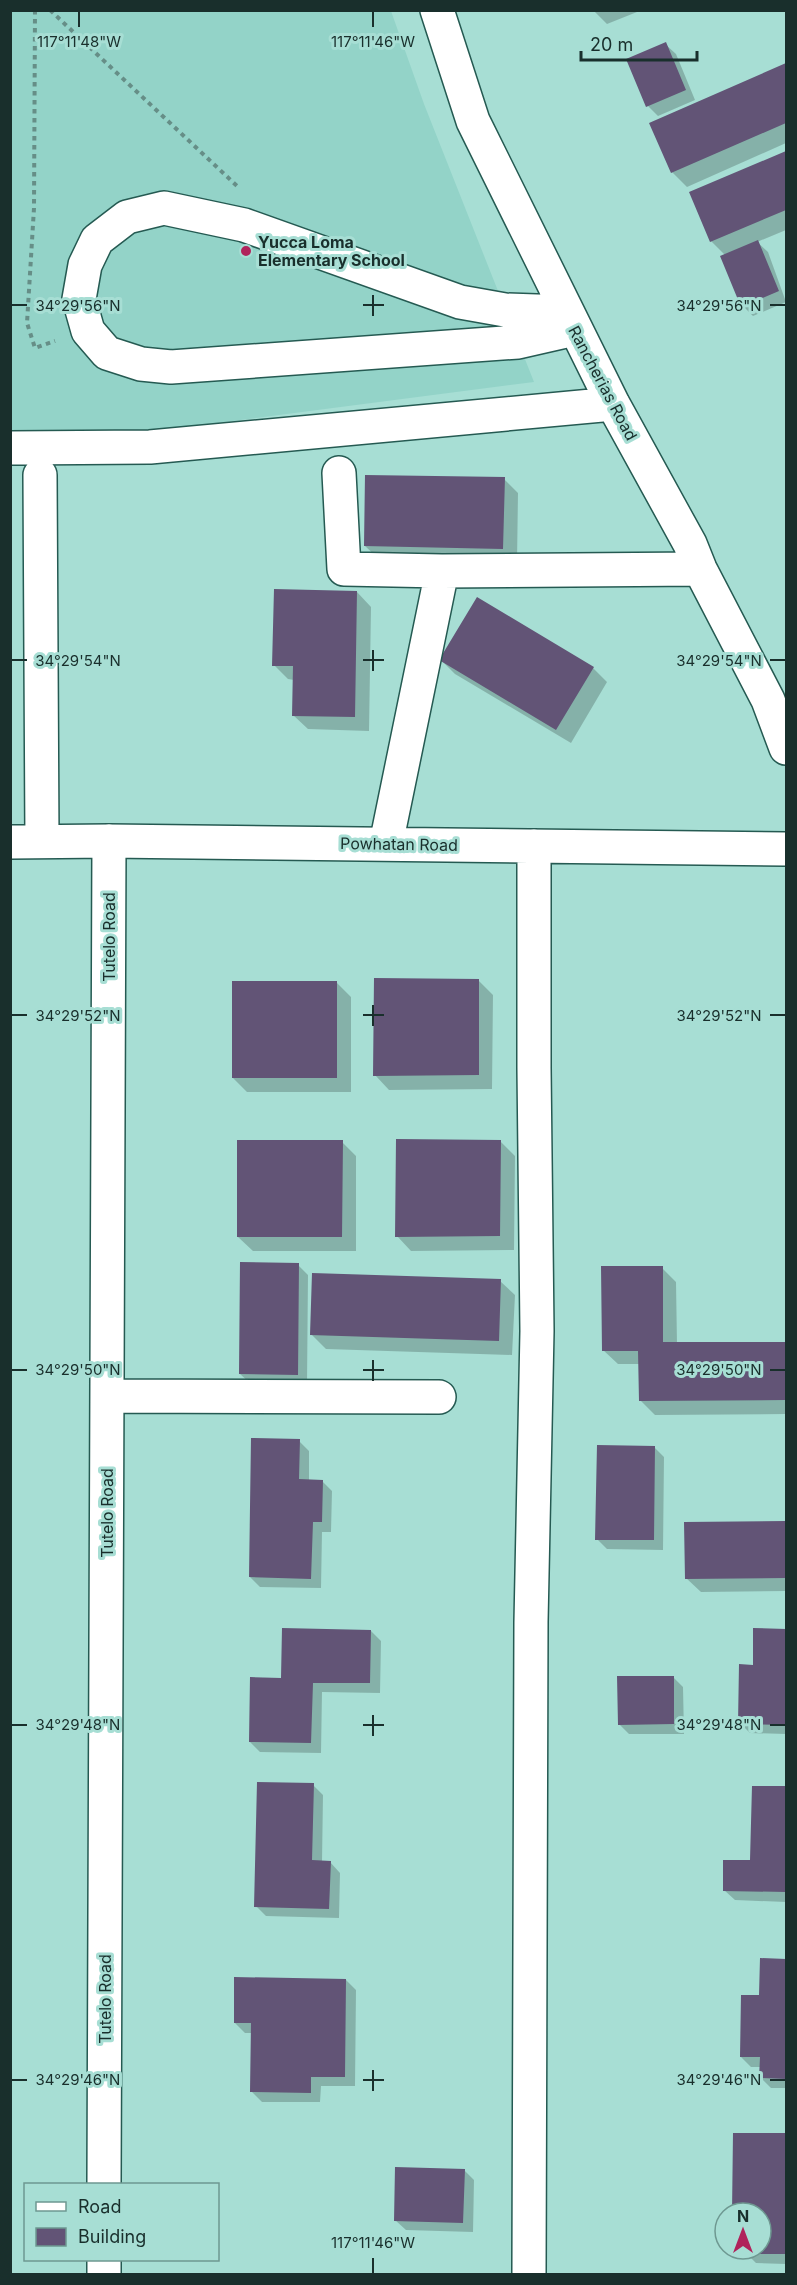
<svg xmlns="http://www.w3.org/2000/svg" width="797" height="2285" font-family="Inter,sans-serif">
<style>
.built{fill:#93d3c8}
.shadow{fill:#0003}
.building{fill:#625476}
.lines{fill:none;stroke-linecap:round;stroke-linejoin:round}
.minor-casing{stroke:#255a52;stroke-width:36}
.path{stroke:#668e87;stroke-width:4;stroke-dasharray:4.5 4.5;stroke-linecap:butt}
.minor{stroke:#fff;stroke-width:33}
.ticks{fill:none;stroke:#192f2c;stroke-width:2}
.poi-dot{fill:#b0235b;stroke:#a7ded4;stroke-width:2}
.labels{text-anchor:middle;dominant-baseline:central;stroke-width:6;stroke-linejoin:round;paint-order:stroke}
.poi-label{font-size:16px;font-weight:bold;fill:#192f2c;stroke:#a7ded4;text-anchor:start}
.street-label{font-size:16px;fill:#192f2c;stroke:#a7ded4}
.ticks-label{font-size:15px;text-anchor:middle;fill:#192f2c;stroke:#a7ded4;stroke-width:6;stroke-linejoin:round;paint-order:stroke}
</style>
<rect width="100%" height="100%" fill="#a7ded4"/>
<path class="built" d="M11,11H391L424,104L534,382L117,436L11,435Z"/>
<path class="shadow" d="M593,10H642L607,24Z
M665,44L676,54L695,100L658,116L648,106Z
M786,65V143L687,187L672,172L651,124Z
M786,152V230L757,242L768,252L786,302L753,316L743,306L725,255L711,241L691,193Z
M504,479L518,493L517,563L380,560L365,546Z
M357,592L371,607L369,731L308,729L293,715L294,680L288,679L274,665Z
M441,660L593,668L607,682L571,743L455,674Z
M478,980L493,995L492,1089L389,1090L375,1075Z
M337,983L351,997V1092H247L233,1078Z
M500,1141L515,1156L514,1250L411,1251L397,1236Z
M342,1142L356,1156V1251H253L238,1237Z
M298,1265L308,1275L307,1384H251L240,1374Z
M662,1268L676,1282L677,1344H786V1414L655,1415L640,1400V1364H618L603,1350Z
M500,1281L515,1295L512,1355L326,1349L312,1335Z
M299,1441L309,1451V1481H322L332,1491L331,1532H322L321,1588L260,1587L250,1577Z
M654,1447L664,1457L663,1550L607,1549L597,1539Z
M686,1523H786V1591L701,1592L686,1578Z
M755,1630H786V1734L750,1733L740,1723L754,1666Z
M371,1631L381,1641L380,1693L322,1692L321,1753L260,1752L250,1742L282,1679Z
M673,1677L683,1687L684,1734H629L619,1724Z
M313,1785L323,1795L322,1862H330L340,1873L339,1918L266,1916L256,1906Z
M754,1787L786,1788V1902L735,1900L724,1890L752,1862Z
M761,1960H786V2088H771L761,2078V2067H751L741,2057L761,1997Z
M346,1980L356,1990L355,2086H321L320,2102H262L252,2092V2033H245L235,2023Z
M734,2134L786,2135V2264L756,2263L746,2253V2249H761V2213H734Z
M464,2170L474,2180L473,2232L406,2230L395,2220Z"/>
<path class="building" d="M666,42L686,90L646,107L626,59Z
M786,63V123L671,173L649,123Z
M786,151V210L710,242L689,192Z
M758,240L779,291L741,307L720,256Z
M365,475L505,477L503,549L364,546Z
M274,589L357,591L355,717L292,716L293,666H272Z
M477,597L594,667L556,730L439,660Z
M374,978L479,979V1075L373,1076Z
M232,981H337V1078H232Z
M396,1139L501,1140L500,1236L395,1237Z
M237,1140H343L342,1237H237Z
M240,1262L299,1263L298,1375L239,1374Z
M601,1266H663V1342H786V1400L639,1401L638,1351H602Z
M312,1273L501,1279L499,1341L310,1335Z
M251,1438L300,1439L299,1479L323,1480L322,1522H313L311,1579L249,1577Z
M597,1445L655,1446L654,1540H595Z
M786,1521V1578L685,1579L684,1522Z
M282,1628L371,1630L370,1683H313L311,1743L249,1742L250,1677L281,1678Z
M753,1628L786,1629V1725L738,1724L739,1664L753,1665Z
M617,1676H674V1724L618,1725Z
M257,1782L314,1783L312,1860L331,1861L329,1909L254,1907Z
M752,1786H786V1892L723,1891V1860H750Z
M760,1958L786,1959V2079L759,2078L760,2057H740L741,1995H759Z
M234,1977L346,1979L345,2077H311V2093L250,2092L251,2023H234Z
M733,2133H786V2254H744V2249H761V2213H732Z
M395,2167L465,2169L463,2223L394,2221Z"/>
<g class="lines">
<defs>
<path id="minor" d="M437,10L473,121L613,404L690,544L700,569L768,700L786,748
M566,312L505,310L460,302L244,225L164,208L127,217L97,240L85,265L79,299L88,331L107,353L141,364L171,367L518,342L575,329
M10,448L150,447L613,404
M339,473L344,569L442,571
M40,475L42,841
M10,842L109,841L786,849
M386,844L442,571L700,569
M107,1396L439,1397
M104,2184L109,841
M104,2274V2260
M529,2274L531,1622L537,1331L534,1068V846"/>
</defs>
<use href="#minor" class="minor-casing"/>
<path class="path" d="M35,10L34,208L27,323L35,348L55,341
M50,10L237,186"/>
<use href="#minor" class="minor"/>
</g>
<path class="ticks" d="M79,12V27M373,12V27M373,295V316M12,305H27M363,305H384M770,305H785M373,650V671M12,660H27M363,660H384M770,660H785M373,1005V1026M12,1015H27M363,1015H384M770,1015H785M373,1360V1381M12,1370H27M363,1370H384M770,1370H785M373,1715V1736M12,1725H27M363,1725H384M770,1725H785M373,2070V2091M12,2080H27M363,2080H384M770,2080H785M373,2258V2273"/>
<circle class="poi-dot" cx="246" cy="251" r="6"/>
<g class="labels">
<g class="poi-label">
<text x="258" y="242">Yucca Loma<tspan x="258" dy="18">Elementary School</tspan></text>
</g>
<g class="street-label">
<text transform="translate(603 383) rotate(62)">Rancherias Road</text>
<text transform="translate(399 844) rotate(1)">Powhatan Road</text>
<text transform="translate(109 937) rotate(-90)">Tutelo Road</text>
<text transform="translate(107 1513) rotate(-90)">Tutelo Road</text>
<text transform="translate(105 1999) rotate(-90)">Tutelo Road</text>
</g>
</g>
<g class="ticks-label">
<text x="79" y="47">117°11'48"W</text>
<text x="373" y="47">117°11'46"W</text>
<text x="78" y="311">34°29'56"N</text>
<text x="719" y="311">34°29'56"N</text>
<text x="78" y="666">34°29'54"N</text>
<text x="719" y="666">34°29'54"N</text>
<text x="78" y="1021">34°29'52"N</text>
<text x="719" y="1021">34°29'52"N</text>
<text x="78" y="1375">34°29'50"N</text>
<text x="719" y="1375">34°29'50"N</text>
<text x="78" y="1730">34°29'48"N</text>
<text x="719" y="1730">34°29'48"N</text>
<text x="78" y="2085">34°29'46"N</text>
<text x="719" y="2085">34°29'46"N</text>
<text x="373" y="2248">117°11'46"W</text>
</g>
<rect width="797" height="2285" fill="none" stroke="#192f2c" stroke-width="24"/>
<rect x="24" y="2183" width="195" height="78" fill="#a7ded4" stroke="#6e9891" stroke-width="1.5"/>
<rect x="36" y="2202" width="30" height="9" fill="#ffffff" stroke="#6e9891" stroke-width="1.5"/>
<text x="78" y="2213" font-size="18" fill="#192f2c">Road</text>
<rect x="36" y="2228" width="30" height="18" fill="#625476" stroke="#6e9891" stroke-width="1.5"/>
<text x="78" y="2243" font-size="18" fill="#192f2c">Building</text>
<g transform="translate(743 2231)"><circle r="28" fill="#a7ded4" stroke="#6e9891" stroke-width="1.5"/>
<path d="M0-4.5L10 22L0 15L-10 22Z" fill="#b0235b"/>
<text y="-9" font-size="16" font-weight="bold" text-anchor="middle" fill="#192f2c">N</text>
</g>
<path d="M581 51v9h116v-9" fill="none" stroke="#192f2c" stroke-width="3"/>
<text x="590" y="51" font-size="18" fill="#192f2c" stroke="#a7ded4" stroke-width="4.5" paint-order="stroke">20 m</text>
</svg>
